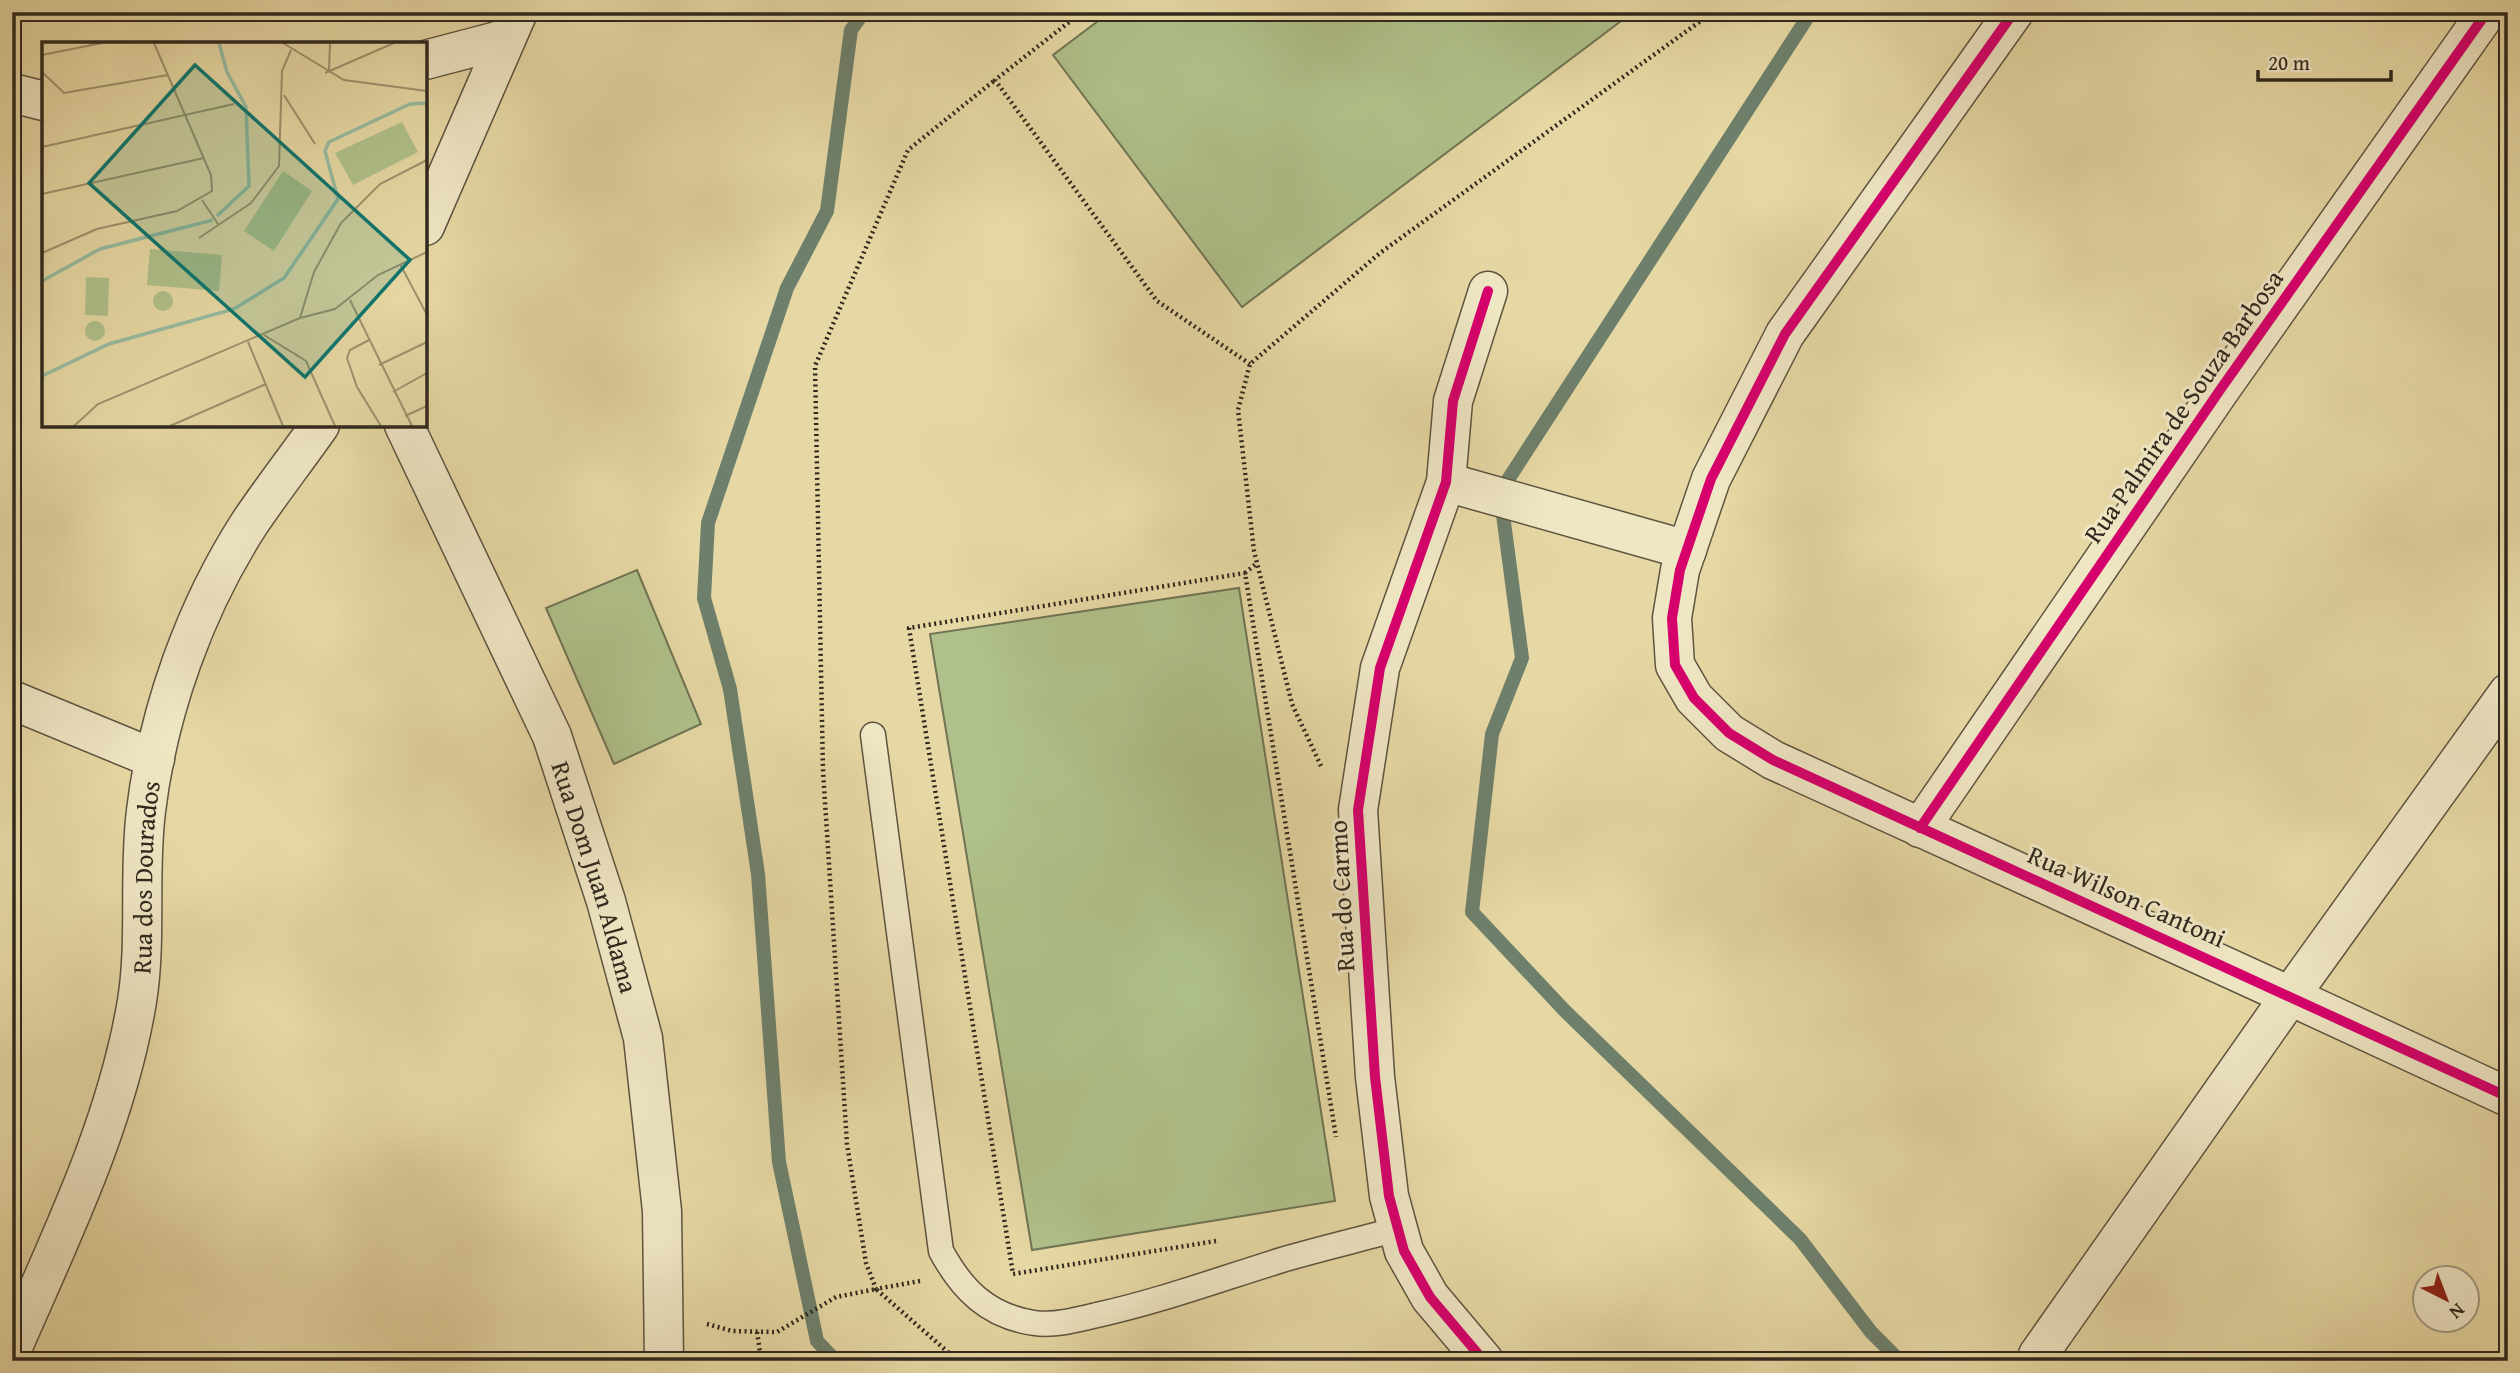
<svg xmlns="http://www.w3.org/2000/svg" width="2520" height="1373" font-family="'Gentium Book Plus',serif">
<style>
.green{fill:#afc08a;stroke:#707454;stroke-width:2}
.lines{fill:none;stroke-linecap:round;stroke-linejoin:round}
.stream{stroke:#6e806c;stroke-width:14}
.service-casing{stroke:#5e5440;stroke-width:27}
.minor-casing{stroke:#5e5440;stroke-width:41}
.tertiary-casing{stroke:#5e5440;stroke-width:41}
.path{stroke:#30281e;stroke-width:4.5;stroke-dasharray:2 3.5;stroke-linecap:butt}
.service{stroke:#efe6c4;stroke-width:24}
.minor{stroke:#efe6c4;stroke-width:38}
.tertiary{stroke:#efe6c4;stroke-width:38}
.cycleway-casing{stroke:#efe6c4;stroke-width:15}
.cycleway{stroke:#d6006c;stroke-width:10}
.labels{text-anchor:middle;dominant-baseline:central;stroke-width:6;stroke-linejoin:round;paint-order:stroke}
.street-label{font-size:26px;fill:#30281e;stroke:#efe6c4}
.inset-river{fill:none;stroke:#97bba0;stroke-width:3.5}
.inset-road{fill:none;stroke:#9d926e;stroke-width:2}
.view{fill:#0f766e;fill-opacity:0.15;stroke:#0f766e;stroke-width:3.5}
.inset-edge{fill:none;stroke:#30281e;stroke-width:3.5}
</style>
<rect width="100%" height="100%" fill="#e6d8a4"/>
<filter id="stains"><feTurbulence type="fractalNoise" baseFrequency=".00286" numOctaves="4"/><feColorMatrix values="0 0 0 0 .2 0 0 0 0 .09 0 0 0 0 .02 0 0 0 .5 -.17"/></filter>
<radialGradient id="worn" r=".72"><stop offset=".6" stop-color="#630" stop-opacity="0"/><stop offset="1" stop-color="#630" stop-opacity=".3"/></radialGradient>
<path class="green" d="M1110,12H1633L1242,307L1053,55Z
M637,570L701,724L614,764L546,608Z
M1239,588L1335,1201L1032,1250L930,634Z"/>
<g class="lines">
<path class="stream" d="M1811,12L1500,492L1522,658L1492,734L1472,912L1565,1011L1800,1239L1871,1332L1900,1361
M836,1361L817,1341L779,1162L758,874L730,689L704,598L708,523L787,288L827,211L851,30L864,12"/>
<defs>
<path id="service" d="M873,735L941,1251C962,1290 988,1316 1034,1323C1054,1326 1077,1320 1097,1315C1161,1301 1223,1278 1285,1259C1323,1248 1361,1239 1398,1229"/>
<g id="minor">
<path d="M2014,12L1785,334L1711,479L1680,570L1672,618L1675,665L1694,698L1729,733L1773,760L2290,996L2038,1355"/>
<path d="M425,60L505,39"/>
<path d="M12,93L44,101"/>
<path d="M425,226L518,12"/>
<path id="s1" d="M404,425L552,736L606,901L643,1038L662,1211L664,1361"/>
<path d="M1446,482L1687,550"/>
<path d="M12,700L155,759"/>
<path d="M1920,828L2220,390L2487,12"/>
<path id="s2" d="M12,1349C61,1236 117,1123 137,1001C147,939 138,874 146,811C158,711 195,608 249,524C271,491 297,458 320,425"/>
<path d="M1484,1361L1430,1297L1404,1251L1389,1196L1375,1077L1358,810L1380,668L1446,482L1453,401L1488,291"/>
</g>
<path id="tertiary" d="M2508,693L2290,996L2508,1097"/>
</defs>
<use href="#service" class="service-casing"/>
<use href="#minor" class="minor-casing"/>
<use href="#tertiary" class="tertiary-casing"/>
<path class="path" d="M1082,12L995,80L1157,301L1250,364
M1245,573L1257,563
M1321,766L1292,704L1254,551L1238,410L1250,364L1380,253L1713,12
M1216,1241L1013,1274L909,628L1245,573L1336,1137
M920,1281L876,1289L866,1263L847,1144L823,771L815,366L908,150L995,80
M707,1324L732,1331L777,1332L836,1297L876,1289L958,1361
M757,1332L761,1359L765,1361"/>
<use href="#service" class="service"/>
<use href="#minor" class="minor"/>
<use href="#tertiary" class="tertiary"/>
<defs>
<path id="cycleway" d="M2014,12L1785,334L1711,479L1680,570L1672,618L1675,665L1694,698L1729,733L1773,760L2508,1097
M1920,828L2220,390L2487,12
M1484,1361L1430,1297L1404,1251L1389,1196L1375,1077L1358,810L1380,668L1446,482L1453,401L1488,291"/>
</defs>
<use href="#cycleway" class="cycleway-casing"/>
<use href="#cycleway" class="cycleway"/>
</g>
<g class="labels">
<g class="street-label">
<text transform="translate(2183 406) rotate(-55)">Rua Palmira de Souza Barbosa</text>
<text stroke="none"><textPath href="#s2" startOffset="495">Rua dos Dourados</textPath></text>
<text stroke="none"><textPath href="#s1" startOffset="492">Rua Dom Juan Aldama</textPath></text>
<text transform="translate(1341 896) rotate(-93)">Rua do Carmo</text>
<text transform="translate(2127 896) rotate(24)">Rua Wilson Cantoni</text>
</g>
</g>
<g transform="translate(42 42)">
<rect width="385" height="385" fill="#e6d8a4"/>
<path d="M360,80L376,110L311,143L293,111ZM241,129L270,149L232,209L202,189ZM108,207L180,213L177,249L105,243ZM44,235L67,236L66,274L43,273ZM111 259a10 10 0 1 1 20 0a10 10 0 1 1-20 0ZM43 289a10 10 0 1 1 20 0a10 10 0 1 1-20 0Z" fill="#afc08a"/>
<path class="inset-river" d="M175,174L207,144L204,65L185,30L177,1M0,239L58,207L171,178M0,334L67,302L192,267L242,236L296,157L283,109L287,100L368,62L385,61"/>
<path class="inset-road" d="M241,1L302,38L385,49M0,13L60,1M287,29L288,1M0,30L22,51L126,33M283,31L352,1M242,53L273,102M0,105L192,62M0,152L162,116M160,158L176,182M157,196L209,161L237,124L240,29L249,8M0,211L55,187L135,169L170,149L169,133L112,1M358,222L384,271M308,258L370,384M258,276L272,230L299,181L338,142L385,118M222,293L264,319L293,384M327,298L308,308L305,316L315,345L339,384M206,300L241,384M337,323L385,300M351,350L385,331M363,374L385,364M32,384L56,362L258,276L293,267L336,233L385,210M128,384L224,342"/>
<path class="view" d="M153,23L368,218L263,335L47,141Z"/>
<rect width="385" height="385" class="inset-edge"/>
</g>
<rect width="2520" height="1373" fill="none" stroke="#e6d8a4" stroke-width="42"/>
<rect x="14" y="14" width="2492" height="1345" fill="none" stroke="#30281e" stroke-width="3.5"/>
<rect x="21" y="21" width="2478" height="1331" fill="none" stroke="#30281e" stroke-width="2"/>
<g transform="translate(2446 1299) rotate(138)"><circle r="33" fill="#efe6c4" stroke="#a39a82" stroke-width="2"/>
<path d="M0-5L12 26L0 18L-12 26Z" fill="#8f2418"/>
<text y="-10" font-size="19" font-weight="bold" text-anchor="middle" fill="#30281e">N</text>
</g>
<path d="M2258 70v10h133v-10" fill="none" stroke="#30281e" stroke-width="3.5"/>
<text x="2268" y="70" font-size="21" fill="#30281e" stroke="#efe6c4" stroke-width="5" paint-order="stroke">20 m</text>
<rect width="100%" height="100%" filter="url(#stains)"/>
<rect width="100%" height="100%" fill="url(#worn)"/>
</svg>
